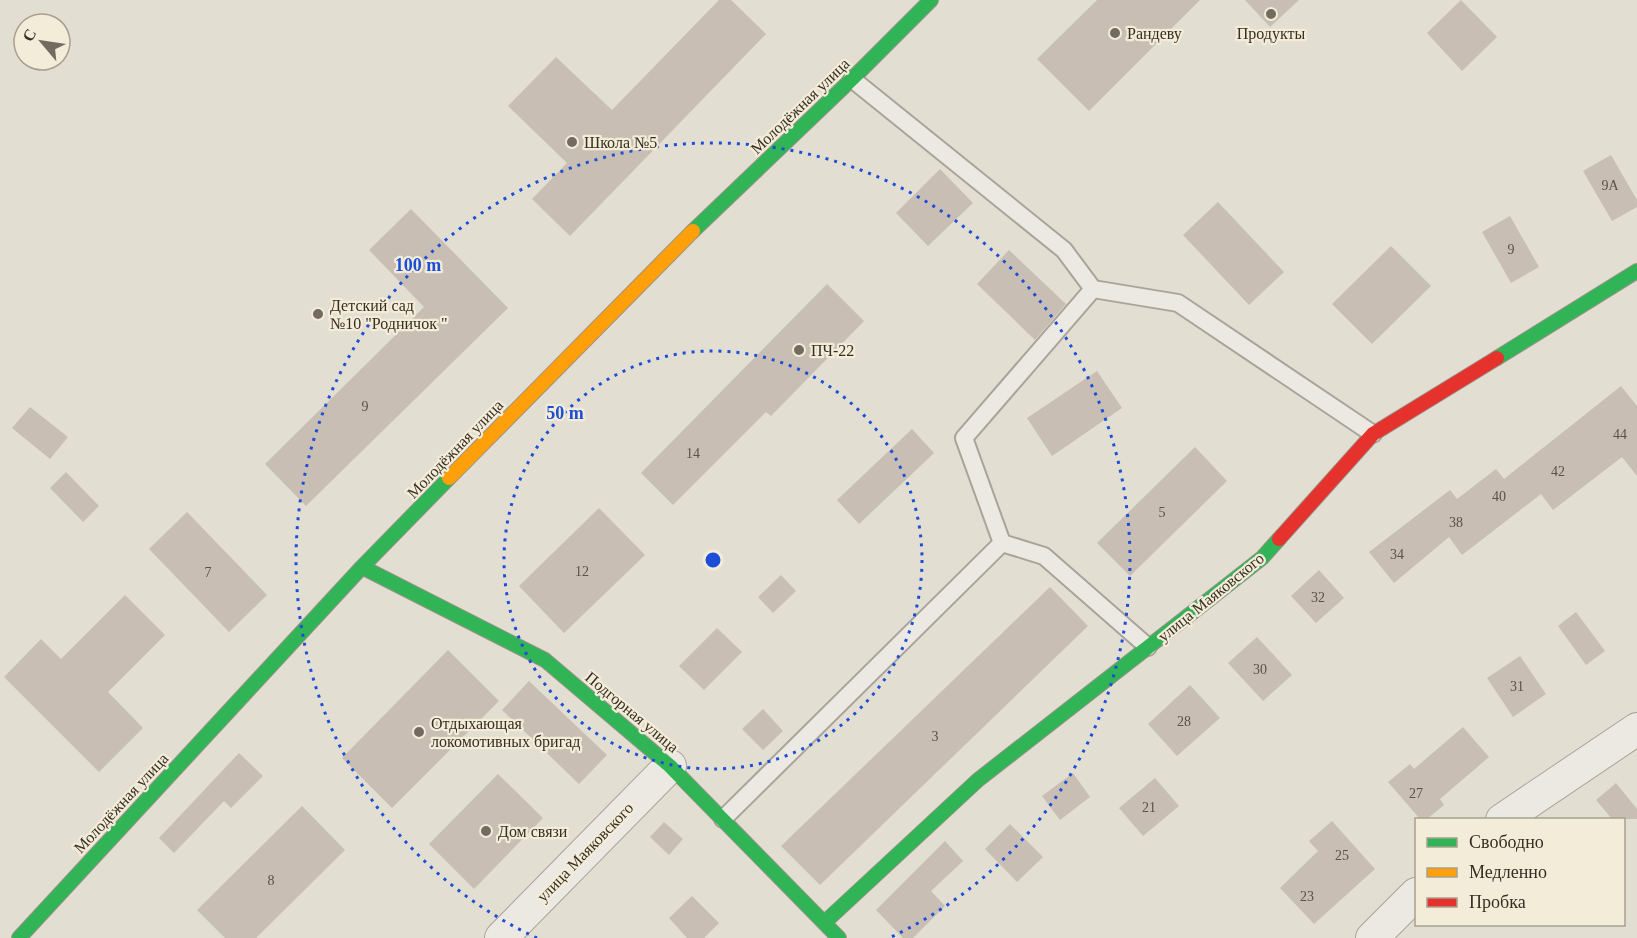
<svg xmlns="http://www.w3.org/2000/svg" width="1637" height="938" font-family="'Times New Roman',serif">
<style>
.building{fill:#c8beb3}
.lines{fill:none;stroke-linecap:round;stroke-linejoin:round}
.lane-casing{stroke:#a9a49a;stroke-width:20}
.street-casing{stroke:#a9a49a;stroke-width:34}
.fast-casing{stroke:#99938a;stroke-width:16}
.slow-casing{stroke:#99938a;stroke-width:16}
.jam-casing{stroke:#99938a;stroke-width:16}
.lane{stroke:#ece9e2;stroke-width:16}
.street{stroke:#ece9e2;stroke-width:32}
.fast{stroke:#30b455;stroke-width:14}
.slow{stroke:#ff9f0a;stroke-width:14}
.jam{stroke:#e5322d;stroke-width:14}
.ring{fill:none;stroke:#1d4ed8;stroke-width:3;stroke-dasharray:3 6}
.poi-dot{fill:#746b60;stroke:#f3ecd9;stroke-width:2}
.labels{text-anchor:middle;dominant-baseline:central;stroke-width:4.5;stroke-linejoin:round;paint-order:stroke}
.number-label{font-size:14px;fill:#5c5146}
.poi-label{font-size:16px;fill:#382d22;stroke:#f3ecd9;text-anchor:start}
.street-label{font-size:16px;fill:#382d22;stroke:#f3ecd9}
.centre{fill:#1d4ed8;stroke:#f3ecd9;stroke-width:3}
.ring-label{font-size:18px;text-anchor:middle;font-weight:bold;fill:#1d4ed8;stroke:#f3ecd9;stroke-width:4.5;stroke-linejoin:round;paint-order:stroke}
</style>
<rect width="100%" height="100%" fill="#e3ded2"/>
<path class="building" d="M719,0H731L766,34L570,236L532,199L567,163L508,106L556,57L612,110Z
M1097,0H1200L1089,111L1037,59Z
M1245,0H1299L1270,27Z
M1461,0L1497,37L1462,71L1427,33Z
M1611,155L1637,200V207L1612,221L1583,171Z
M940,169L973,203L928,246L896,213Z
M1218,202L1284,272L1249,305L1183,235Z
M411,209L508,308L306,506L265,464L424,307L369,250Z
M1510,216L1539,267L1511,283L1482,232Z
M1391,246L1431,286L1372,344L1332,304Z
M1009,250L1066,304L1035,340L977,284Z
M827,284L864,321L771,416L766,412L673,505L641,473Z
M1097,371L1122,408L1052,456L1027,418Z
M1621,386L1637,406V476L1622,457L1553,510L1541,494L1462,555L1449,537L1394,583L1369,552L1450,490L1457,499L1496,469L1504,479Z
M30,407L68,437L50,459L12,428Z
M912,429L934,453L859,524L837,500Z
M1195,447L1227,481L1130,576L1097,543Z
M66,472L99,506L83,522L50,488Z
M599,508L645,555L564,633L519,586Z
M187,512L267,595L229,632L149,549Z
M1319,570L1344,598L1316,623L1291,596Z
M781,575L796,591L773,613L758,597Z
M1050,587L1088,626L820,885L781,846Z
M125,595L165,635L108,692L143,728L99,772L4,677L41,639L61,659Z
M1576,612L1605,651L1586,665L1558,626Z
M717,628L742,652L704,690L679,666Z
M1257,637L1292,675L1263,701L1228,663Z
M448,650L499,701L392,808L342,758Z
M1520,656L1546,694L1513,717L1487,678Z
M529,681L607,755L579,784L502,710Z
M1190,685L1220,718L1177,756L1148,724Z
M763,709L783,731L763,750L742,729Z
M1463,727L1489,757L1440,799L1444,805L1427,819H1420L1388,782L1410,764L1414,769Z
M239,753L263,776L231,808L224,801L174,853L159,838Z
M1073,773L1090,797L1060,820L1042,796Z
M498,774L543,818L474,889L429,844Z
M1155,778L1179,806L1143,836L1119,808Z
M1616,783L1637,809V819H1612L1596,800Z
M302,806L345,850L256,938H225L197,910Z
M1332,821L1375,869L1314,924L1280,888L1318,851L1309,841Z
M664,822L683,839L669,855L650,837Z
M1010,824L1043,857L1017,882L985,849Z
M945,841L963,861L931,891L945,906L913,938H903L876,910Z
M692,896L719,923L704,938H687L669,918Z"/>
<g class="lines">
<defs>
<path id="lane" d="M852,79L1064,250L1093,289L1178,303L1373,434
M1002,543L1044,556L1148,647
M723,819L1002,543L964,438L1093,289"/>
<path id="street" d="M1502,820L1637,729
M501,938L670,766
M1372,938L1416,894"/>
<path id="fast" d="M693,231L852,79L931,0
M1497,358L1637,271
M362,567L545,660L670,766L839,938
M825,922L978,780L1262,558L1279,539
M19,938L362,567L449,478"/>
<path id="slow" d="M449,478L693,231"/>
<path id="jam" d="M1279,539L1373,434L1497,358"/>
</defs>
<use href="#lane" class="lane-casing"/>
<use href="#street" class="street-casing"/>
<use href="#fast" class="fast-casing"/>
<use href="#slow" class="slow-casing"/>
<use href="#jam" class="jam-casing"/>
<use href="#lane" class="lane"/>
<use href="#street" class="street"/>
<use href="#fast" class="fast"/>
<use href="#slow" class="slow"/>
<use href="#jam" class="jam"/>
</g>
<g class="ring">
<circle cx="713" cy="560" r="209"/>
<path d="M537 938A417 417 0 1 1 889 938"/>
</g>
<g class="poi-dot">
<circle cx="1271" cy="14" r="6"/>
<circle cx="1115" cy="33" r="6"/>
<circle cx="572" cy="142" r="6"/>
<circle cx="318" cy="314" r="6"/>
<circle cx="799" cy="350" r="6"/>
<circle cx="419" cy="732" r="6"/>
<circle cx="486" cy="831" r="6"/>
</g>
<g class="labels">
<g class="number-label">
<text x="1610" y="185">9А</text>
<text x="1511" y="249">9</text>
<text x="365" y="406">9</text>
<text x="1620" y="434">44</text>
<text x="693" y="453">14</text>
<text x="1558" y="471">42</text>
<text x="1499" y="496">40</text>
<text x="1162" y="512">5</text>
<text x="1456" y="522">38</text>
<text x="1397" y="554">34</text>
<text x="582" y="571">12</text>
<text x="208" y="572">7</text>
<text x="1318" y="597">32</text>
<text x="1260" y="669">30</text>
<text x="1517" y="686">31</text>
<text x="1184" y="721">28</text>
<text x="935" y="736">3</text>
<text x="1416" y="793">27</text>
<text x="1149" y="807">21</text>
<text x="1342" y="855">25</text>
<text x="271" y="880">8</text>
<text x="1307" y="896">23</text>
</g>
<g class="poi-label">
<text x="1127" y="33">Рандеву</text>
<text x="1271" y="33" text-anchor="middle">Продукты</text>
<text x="584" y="142">Школа №5</text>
<text x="330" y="305">Детский сад<tspan x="330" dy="18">№10 "Родничок "</tspan></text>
<text x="811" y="350">ПЧ-22</text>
<text x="431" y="723">Отдыхающая<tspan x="431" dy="18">локомотивных бригад</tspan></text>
<text x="498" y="831">Дом связи</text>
</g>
<g class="street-label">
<text transform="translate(800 106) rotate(-44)">Молодёжная улица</text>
<text transform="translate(455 449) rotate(-46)">Молодёжная улица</text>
<text transform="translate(1211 597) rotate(-39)">улица Маяковского</text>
<text transform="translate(632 712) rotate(40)">Подгорная улица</text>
<text transform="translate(121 803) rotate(-47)">Молодёжная улица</text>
<text transform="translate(585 852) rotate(-46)">улица Маяковского</text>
</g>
</g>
<circle cx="713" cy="560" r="9" class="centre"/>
<g class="ring-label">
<text x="418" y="271">100 m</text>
<text x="565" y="419">50 m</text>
</g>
<rect x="1415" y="818" width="210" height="108" fill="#f3ecd9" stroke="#a8a090" stroke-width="1.5"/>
<rect x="1427" y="838" width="30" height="9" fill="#30b455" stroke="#a8a090" stroke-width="1.5"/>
<text x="1469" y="848" font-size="18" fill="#382d22">Свободно</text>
<rect x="1427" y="868" width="30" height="9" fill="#ff9f0a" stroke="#a8a090" stroke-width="1.5"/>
<text x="1469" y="878" font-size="18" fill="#382d22">Медленно</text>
<rect x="1427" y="898" width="30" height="9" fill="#e5322d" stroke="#a8a090" stroke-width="1.5"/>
<text x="1469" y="908" font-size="18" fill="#382d22">Пробка</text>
<g transform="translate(42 42) rotate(299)"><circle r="28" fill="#f3ecd9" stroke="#a8a090" stroke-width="1.5"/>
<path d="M0-4.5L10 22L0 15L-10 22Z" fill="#746b60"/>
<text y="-9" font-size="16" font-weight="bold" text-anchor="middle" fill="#382d22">С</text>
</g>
</svg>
